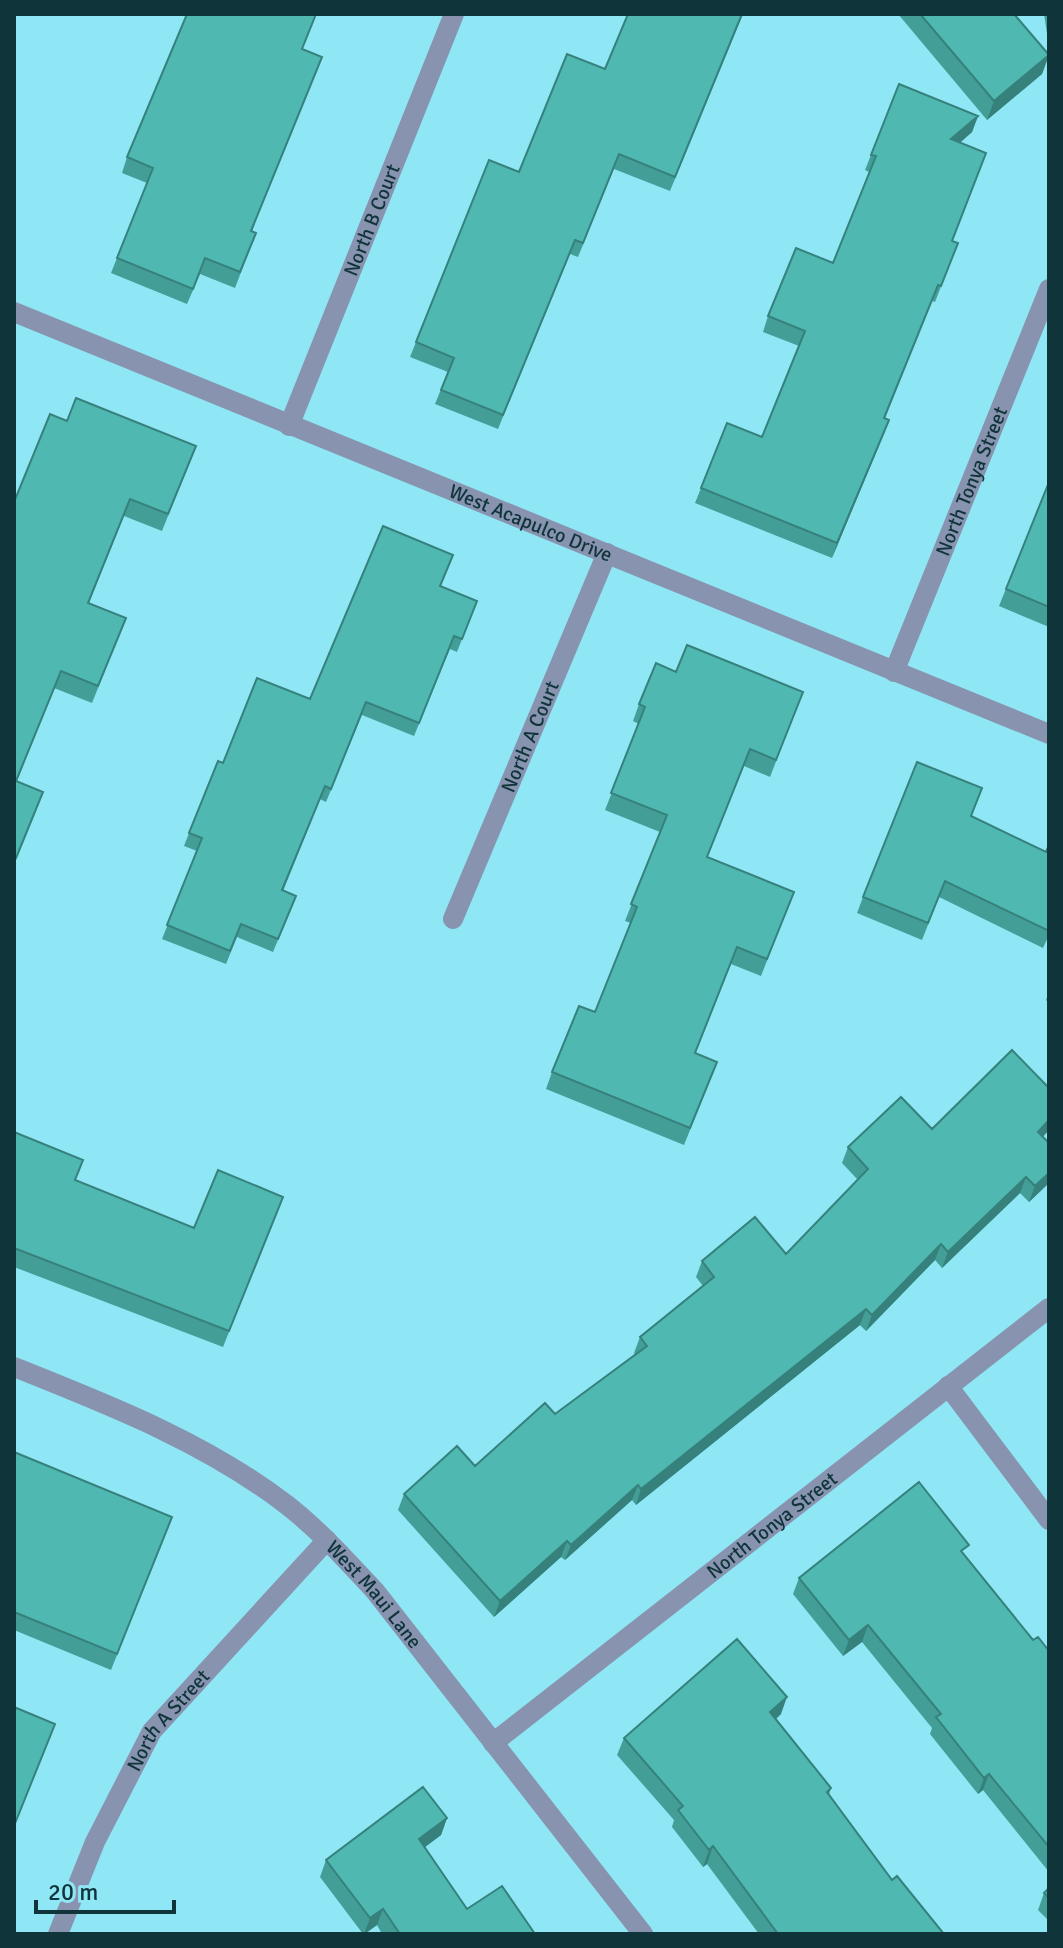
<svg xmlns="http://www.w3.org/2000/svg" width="1063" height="1948" font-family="Signika,sans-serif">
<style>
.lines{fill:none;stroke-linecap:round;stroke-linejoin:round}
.minor{stroke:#8893af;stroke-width:20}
.wall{fill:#439e98}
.shaded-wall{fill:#37817c}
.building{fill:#4eb8b1;stroke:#37817c;stroke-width:2}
.labels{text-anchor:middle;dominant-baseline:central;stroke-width:6;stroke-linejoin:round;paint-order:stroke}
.street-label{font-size:20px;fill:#0f353b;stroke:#8fe7f5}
</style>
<rect width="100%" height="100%" fill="#8fe7f5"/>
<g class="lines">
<g class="minor">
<path id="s1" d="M14,312L1049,734"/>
<path id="s2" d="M289,426L454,14"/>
<path id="s3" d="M894,672L1049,289"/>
<path id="s4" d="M453,919L607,553"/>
<path id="s5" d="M14,1367C109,1405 205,1442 287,1505C319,1530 347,1561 375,1591L643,1934"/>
<path d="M948,1386L1049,1520"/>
<path id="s6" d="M493,1743L1049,1308"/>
<path id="s7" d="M58,1934L95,1842L152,1731L327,1540"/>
</g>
</g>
<path class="wall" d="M628,14H743L670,191L614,169L578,257L570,254L498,429L435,404L448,372L410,357L416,342L519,172L605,69Z
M898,14H1014L1049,55L1042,74L987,120Z
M1044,14H1049V47Z
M303,49L252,232L256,233L235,288L200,274L187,304L111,273L147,183L122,173L127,157Z
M978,116L972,132L960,143L953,241L958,243L935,302L932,301L885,418L883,436L832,558L695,503L701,488L762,437L799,346L763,332L768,316L833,263L869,172L865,170L871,155Z
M67,421L196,446L162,531L124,516L89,603L126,618L92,703L54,688L17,781L43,792L14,865V502Z
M1049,482V627L999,606Z
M441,587L477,601L457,652L450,649L414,736L362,715L326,802L320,799L283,891L296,896L273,952L237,937L226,964L162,939L197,851L184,846L189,833L223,763L310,699Z
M676,672L803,692L770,777L744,766L707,857L794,892L761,976L731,964L695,1053L711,1078L684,1145L546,1089L552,1072L595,1012L631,923L625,921L660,832L605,810L639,724L633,721L639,704Z
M972,816L1046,852L1049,935L1043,948L939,897L922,940L857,913L863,897Z
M1049,991V1004L1046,1000Z
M1049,1088V1130L1043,1137L1049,1143V1183L1029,1202L1020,1193L942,1268L935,1260L866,1331L860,1325L636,1505L632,1500L565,1560L561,1557L494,1617L398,1510L404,1494L475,1466L555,1414L635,1354L634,1353L640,1337L703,1286L696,1277L702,1261L786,1254L858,1180L842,1163L848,1147L932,1129Z
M14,1132L76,1180L194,1228L283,1197L223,1347L14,1267Z
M14,1452L166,1533L111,1670L14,1630Z
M965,1556L1033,1640L1049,1651V1872L983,1790L978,1794L930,1734L932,1728L862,1642L843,1656L793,1594L799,1578Z
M781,1714L776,1719L831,1788L829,1795L892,1880L944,1934H759L707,1864L703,1867L672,1827L674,1820L617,1755L624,1738Z
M447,1818L441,1835L425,1847L467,1909L535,1934H382L377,1925L365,1934H363L320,1877L326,1860Z
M1049,1888V1921L1038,1910L1044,1893Z"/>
<path class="shaded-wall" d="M1049,55L1042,74L987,120L994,101Z
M978,116L972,132L945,155L951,139Z
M889,420L883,436L832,558L837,543Z
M1049,1120V1130L1032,1147L1038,1132Z
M1049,1173V1183L1029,1202L1035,1186Z
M1026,1177L1020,1193L942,1268L948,1252Z
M941,1244L935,1260L866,1331L872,1315Z
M866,1309L860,1325L636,1505L641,1489Z
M638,1485L632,1500L565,1560L571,1545Z
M567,1541L561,1557L494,1617L500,1601Z
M868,1625L862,1642L843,1656L849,1640Z
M787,1697L781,1714L764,1729L770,1712Z
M989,1774L983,1790L978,1794L984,1778Z
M447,1818L441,1835L413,1856L419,1839Z
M713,1846L707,1864L703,1867L709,1850Z
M383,1909L377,1925L364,1934L370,1918Z"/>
<path class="building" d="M187,14H316L302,49L322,57L251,231L256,233L240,272L205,258L193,289L117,258L153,168L127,157Z
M628,14H742L675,177L619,154L583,243L575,240L503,415L441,390L454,358L416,342L489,160L519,172L567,54L605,69Z
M920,14H1014L1049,55L994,101Z
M899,84L978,116L951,139L986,153L952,241L958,243L941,286L938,285L884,418L889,420L837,543L701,488L727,423L762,437L805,331L768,316L796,248L833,263L876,156L871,155Z
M76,398L196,446L168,514L130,499L88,603L126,618L98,686L61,671L16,781L43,792L16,858L14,857V502L50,414L67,421Z
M1049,482V607L1006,589Z
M383,526L453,555L440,586L477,601L462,639L454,636L419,723L366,702L331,789L325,786L282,890L296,896L278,939L241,924L230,951L167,925L202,838L189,833L218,761L223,763L257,678L310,699Z
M687,645L803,692L776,760L750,749L707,857L794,892L767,959L737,947L695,1053L717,1062L690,1128L552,1072L579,1006L595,1012L637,907L631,904L667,815L611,793L645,707L639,704L656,663L676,672Z
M917,762L982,788L971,816L1046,852L1049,845V931L945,881L928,923L863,897Z
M1012,1050L1049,1088V1120L1038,1132L1049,1143V1173L1035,1186L1026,1177L948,1252L941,1244L872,1315L866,1309L641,1489L638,1485L571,1545L567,1541L500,1601L404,1494L457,1446L475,1466L545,1403L555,1414L647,1346L640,1337L714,1277L702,1261L755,1217L786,1254L868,1169L848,1147L901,1097L932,1129Z
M14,1132L83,1160L75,1180L194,1228L218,1170L283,1197L229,1331L14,1248Z
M14,1452L172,1517L117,1654L14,1612Z
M919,1482L969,1545L961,1551L1033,1640L1038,1637L1049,1651V1847L989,1774L984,1778L936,1717L941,1714L868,1625L849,1640L799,1578Z
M737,1639L787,1697L770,1712L831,1788L827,1792L892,1880L897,1876L944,1934H778L713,1846L709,1850L678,1810L683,1806L624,1738Z
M14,1707L55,1724L14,1826Z
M423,1787L447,1818L419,1839L467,1909L502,1886L535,1934H400L383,1909L370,1918L326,1860Z
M1049,1888V1898L1044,1893Z"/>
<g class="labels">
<g class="street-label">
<text stroke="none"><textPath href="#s2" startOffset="222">North B Court</textPath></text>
<text stroke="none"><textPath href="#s3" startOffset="206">North Tonya Street</textPath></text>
<text stroke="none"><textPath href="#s1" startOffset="558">West Acapulco Drive</textPath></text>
<text stroke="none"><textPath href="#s4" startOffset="198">North A Court</textPath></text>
<text stroke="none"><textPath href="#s6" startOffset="354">North Tonya Street</textPath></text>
<text stroke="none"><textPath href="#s5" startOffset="432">West Maui Lane</textPath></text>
<text stroke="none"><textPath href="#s7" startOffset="242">North A Street</textPath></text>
</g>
</g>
<rect width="1063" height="1948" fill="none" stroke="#0f353b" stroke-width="32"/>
<path d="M36 1900v12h138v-12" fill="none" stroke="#0f353b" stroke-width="4"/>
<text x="48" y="1900" font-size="24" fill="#0f353b" stroke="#8fe7f5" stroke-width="6" paint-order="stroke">20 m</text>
</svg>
